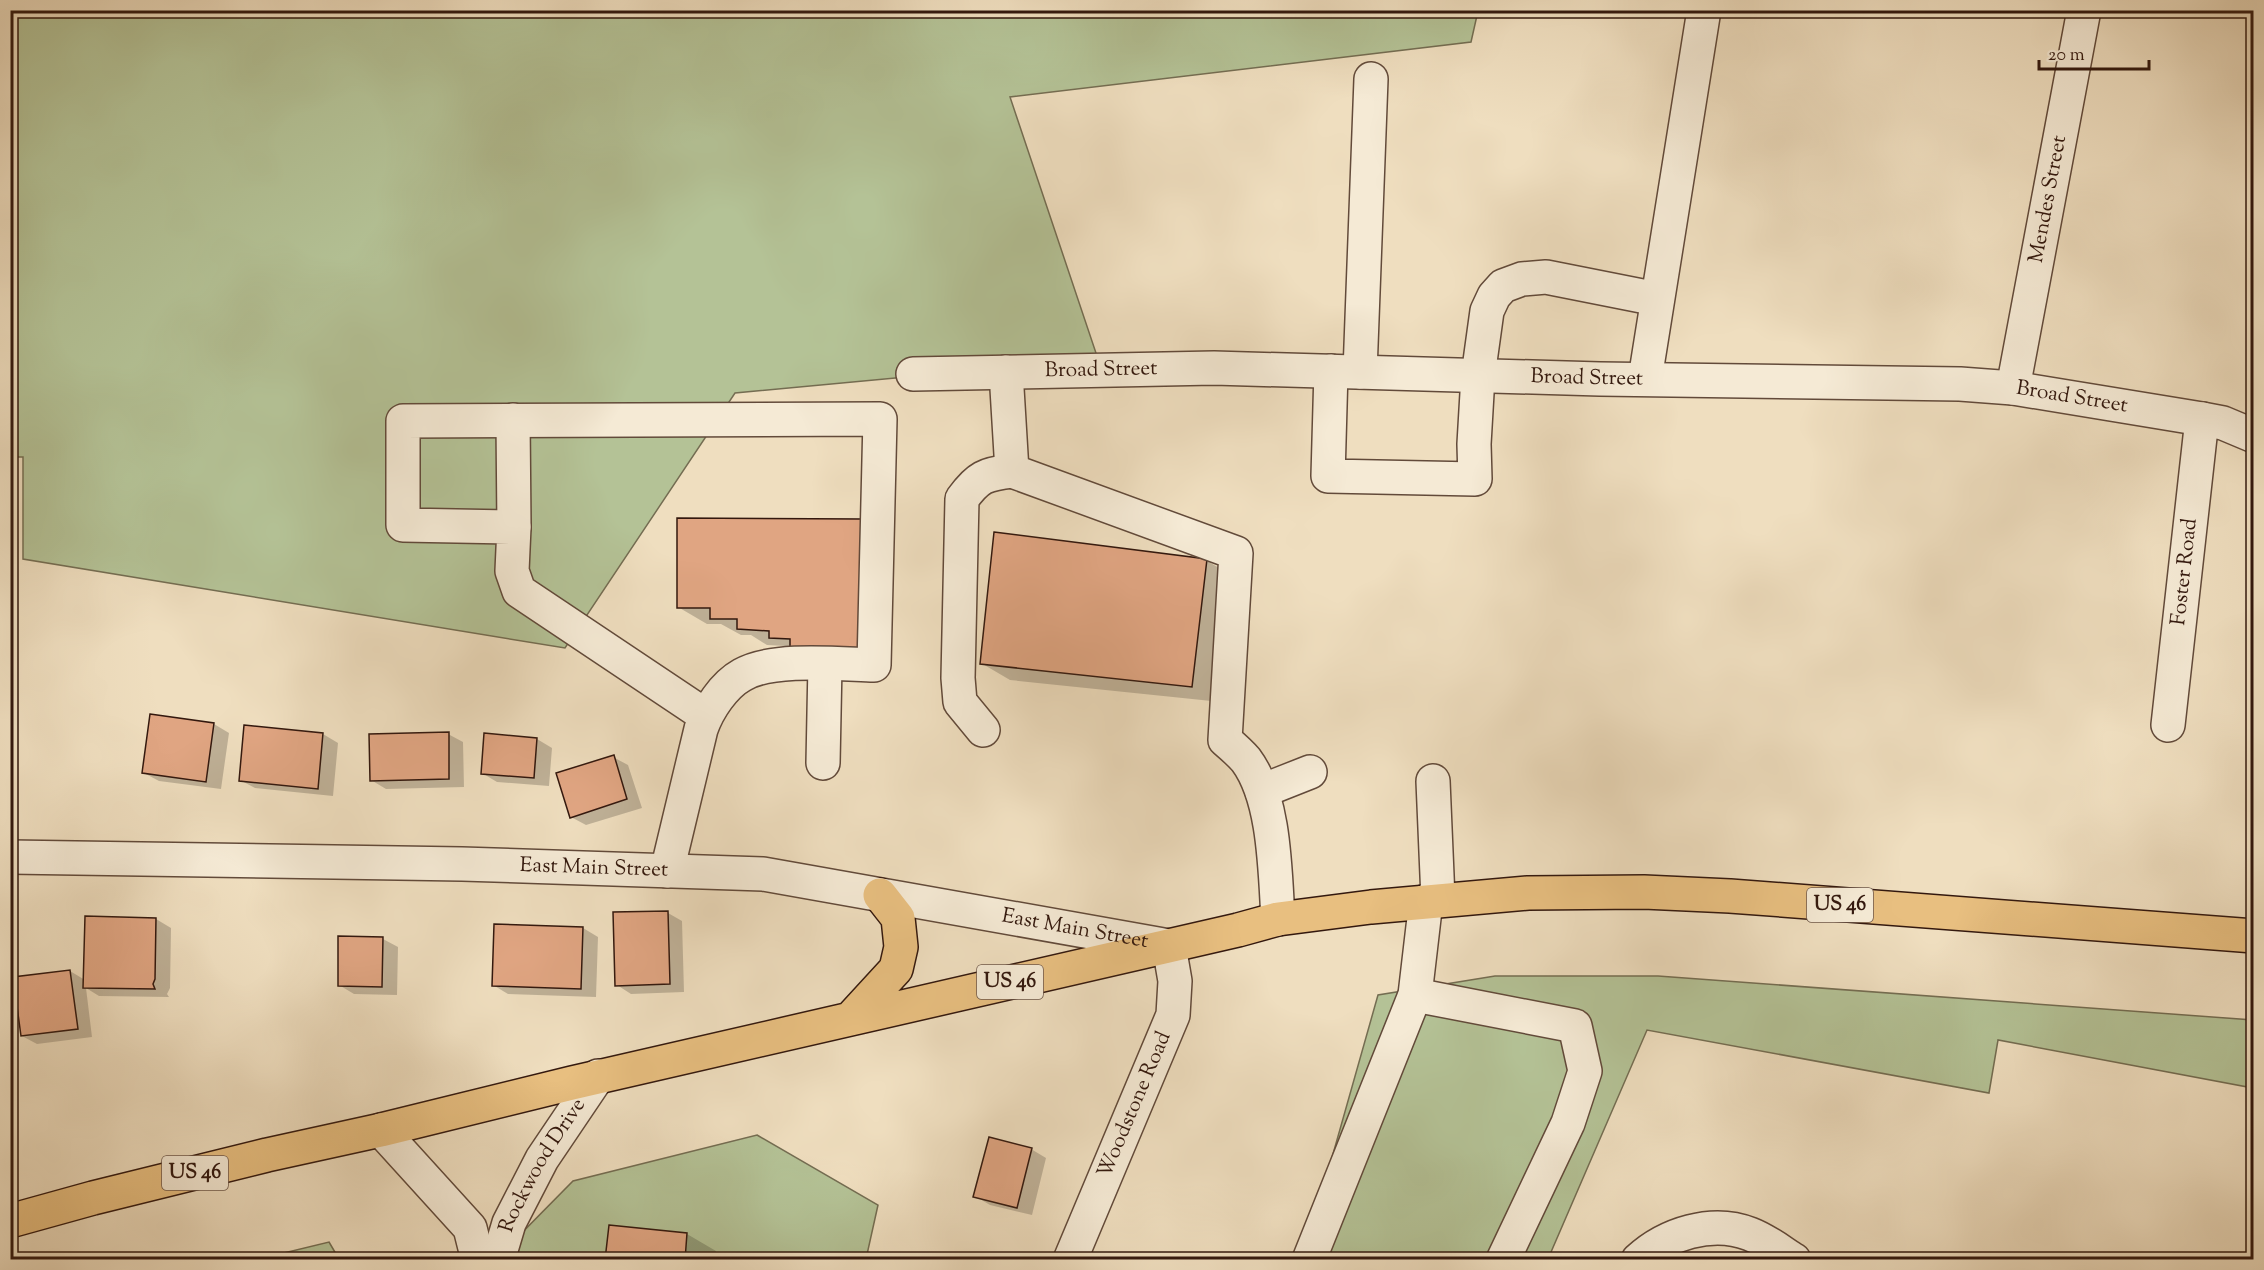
<svg xmlns="http://www.w3.org/2000/svg" width="2264" height="1270" font-family="'Sorts Mill Goudy',serif">
<style>
.green{fill:#b4c296;stroke:#746d52;stroke-width:1.5}
.shadow{fill:#0003}
.building{fill:#e0a582;stroke:#33180e;stroke-width:1.5}
.lines{fill:none;stroke-linecap:round;stroke-linejoin:round}
.minor-casing{stroke:#624a3a;stroke-width:36}
.major-casing{stroke:#33180e;stroke-width:36}
.minor{stroke:#f5ead5;stroke-width:33}
.major{stroke:#e8bf80;stroke-width:33}
.labels{text-anchor:middle;dominant-baseline:central;stroke-width:4.5;stroke-linejoin:round;paint-order:stroke}
.shield{fill:#f5ead5;stroke:#6d574a;stroke-width:1.5}
.shield-label{font-size:20px;font-weight:bold;fill:#33180e}
.street-label{font-size:21px;fill:#33180e;stroke:#f5ead5}
</style>
<rect width="100%" height="100%" fill="#efdebf"/>
<filter id="stains"><feTurbulence type="fractalNoise" baseFrequency=".00333" numOctaves="4"/><feColorMatrix values="0 0 0 0 .2 0 0 0 0 .09 0 0 0 0 .02 0 0 0 .5 -.17"/></filter>
<radialGradient id="worn" r=".72"><stop offset=".6" stop-color="#630" stop-opacity="0"/><stop offset="1" stop-color="#630" stop-opacity=".3"/></radialGradient>
<path class="green" d="M10,11H1478L1471,42L1010,97L1098,359L735,393L565,648L23,559V457H10Z
M1495,976H1658L2253,1020V1088L1998,1040L1989,1093L1647,1030L1548,1259L1303,1260L1378,995Z
M757,1135L878,1205L866,1259L495,1260L573,1181Z
M329,1242L339,1259H259Z"/>
<path class="shadow" d="M679,520L820,666L785,646L767,645L751,635H741L721,624H707L678,607Z
M1207,561L1235,577L1221,702L1010,680L981,663Z
M10,594L18,598L14,769H10Z
M152,716L214,724L229,733L221,789L159,781L144,773Z
M246,727L323,734L338,743L333,796L255,788L240,780Z
M448,734L463,742L464,787L386,789L371,780Z
M537,739L552,748L549,786L497,782L482,773Z
M613,757L628,765L642,808L586,825L571,817Z
M668,913L682,921L684,992L631,994L617,985Z
M86,918L156,919L171,928L170,988L167,994L169,997L99,996L86,988L92,1037L37,1044L22,1036L70,971L85,980Z
M583,928L598,937L596,997L508,994L493,985Z
M383,939L398,947L397,995L354,994L339,985Z
M1031,1149L1046,1158L1032,1215L990,1205L975,1196Z
M687,1234L716,1251L715,1260H607Z"/>
<path class="building" d="M677,518L862,519L859,651L790,650V639L769,638V631L737,629V619H710V608H677Z
M994,532L1207,559L1192,687L980,664Z
M150,714L214,723L206,782L142,773Z
M244,725L323,733L318,789L239,781Z
M449,732V779L370,781L369,734Z
M484,733L537,738L534,778L481,774Z
M614,755L627,799L570,818L556,773Z
M668,911L670,984L615,986L613,912Z
M85,916L156,918L155,979L153,984L155,989L83,988Z
M494,924L583,927L581,989L492,986Z
M338,936L383,937L382,987L338,986Z
M70,970L78,1029L21,1036L13,977Z
M989,1137L1032,1148L1017,1208L973,1197Z
M609,1225L687,1233L685,1260H605Z"/>
<g class="lines">
<defs>
<g id="minor">
<path d="M1331,371L1328,476L1475,479L1474,444L1478,376L1487,311L1494,296L1503,286L1522,279L1546,277L1657,299"/>
<path d="M1006,372L1012,471L1236,553L1225,740C1232,746 1240,753 1246,760C1275,799 1275,871 1278,919"/>
<path d="M1360,372L1371,79"/>
<path id="s1" d="M913,374L1214,368L1600,379L1960,384L2013,388L2202,419L2223,423L2254,436"/>
<path d="M1645,379L1704,10"/>
<path id="s2" d="M2013,388L2084,10"/>
<path d="M513,420L514,527"/>
<path id="s3" d="M2168,725L2202,419"/>
<path d="M983,730L960,702L958,678L962,499C978,477 985,474 1012,471"/>
<path d="M823,763L825,664"/>
<path d="M1433,781L1438,899"/>
<path d="M1262,791L1310,772"/>
<path id="s4" d="M10,857L462,864L763,874L1169,946L1175,981L1173,1015L1070,1260"/>
<path d="M667,871L701,729C708,709 724,685 742,675C772,657 840,664 874,665L880,419L403,421V525L514,527L512,571L519,591L706,716"/>
<path d="M1415,995L1575,1026L1585,1071L1568,1123L1503,1260"/>
<path d="M381,1130L470,1228L478,1260"/>
<path id="s5" d="M498,1260L509,1223L542,1159L598,1076"/>
<path d="M1309,1260L1415,995L1426,901"/>
<path d="M1638,1260C1666,1234 1712,1219 1750,1234C1766,1240 1780,1251 1794,1260"/>
</g>
<path id="major" d="M851,1018L896,969L901,947L898,918L880,895
M10,1221L93,1198L267,1155L381,1130L572,1083L1238,930L1278,919L1371,907L1528,893L1644,892L1730,896L2254,936"/>
</defs>
<use href="#minor" class="minor-casing"/>
<use href="#major" class="major-casing"/>
<use href="#minor" class="minor"/>
<use href="#major" class="major"/>
</g>
<g class="labels">
<g class="shield">
<rect x="1807" y="888" width="66" height="34" rx="4.5"/>
<rect x="977" y="965" width="66" height="34" rx="4.5"/>
<rect x="162" y="1156" width="66" height="34" rx="4.5"/>
</g>
<g class="shield-label">
<text x="1840" y="905">US 46</text>
<text x="1010" y="982">US 46</text>
<text x="195" y="1173">US 46</text>
</g>
<g class="street-label">
<text stroke="none"><textPath href="#s2" startOffset="192">Mendes Street</textPath></text>
<text stroke="none"><textPath href="#s1" startOffset="188">Broad Street</textPath></text>
<text stroke="none"><textPath href="#s1" startOffset="674">Broad Street</textPath></text>
<text stroke="none"><textPath href="#s1" startOffset="1160">Broad Street</textPath></text>
<text stroke="none"><textPath href="#s3" startOffset="154">Foster Road</textPath></text>
<text stroke="none"><textPath href="#s4" startOffset="584">East Main Street</textPath></text>
<text stroke="none"><textPath href="#s4" startOffset="1070">East Main Street</textPath></text>
<text transform="translate(1135 1105) rotate(-67)">Woodstone Road</text>
<text stroke="none"><textPath href="#s5" startOffset="105">Rockwood Drive</textPath></text>
</g>
</g>
<rect width="2264" height="1270" fill="none" stroke="#efdebf" stroke-width="36"/>
<rect x="12" y="12" width="2240" height="1246" fill="none" stroke="#33180e" stroke-width="3"/>
<rect x="18" y="18" width="2228" height="1234" fill="none" stroke="#33180e" stroke-width="1.5"/>
<path d="M2039 60v9h110v-9" fill="none" stroke="#33180e" stroke-width="3"/>
<text x="2048" y="60" font-size="18" fill="#33180e" stroke="#f5ead5" stroke-width="4.5" paint-order="stroke">20 m</text>
<rect width="100%" height="100%" filter="url(#stains)"/>
<rect width="100%" height="100%" fill="url(#worn)"/>
</svg>
